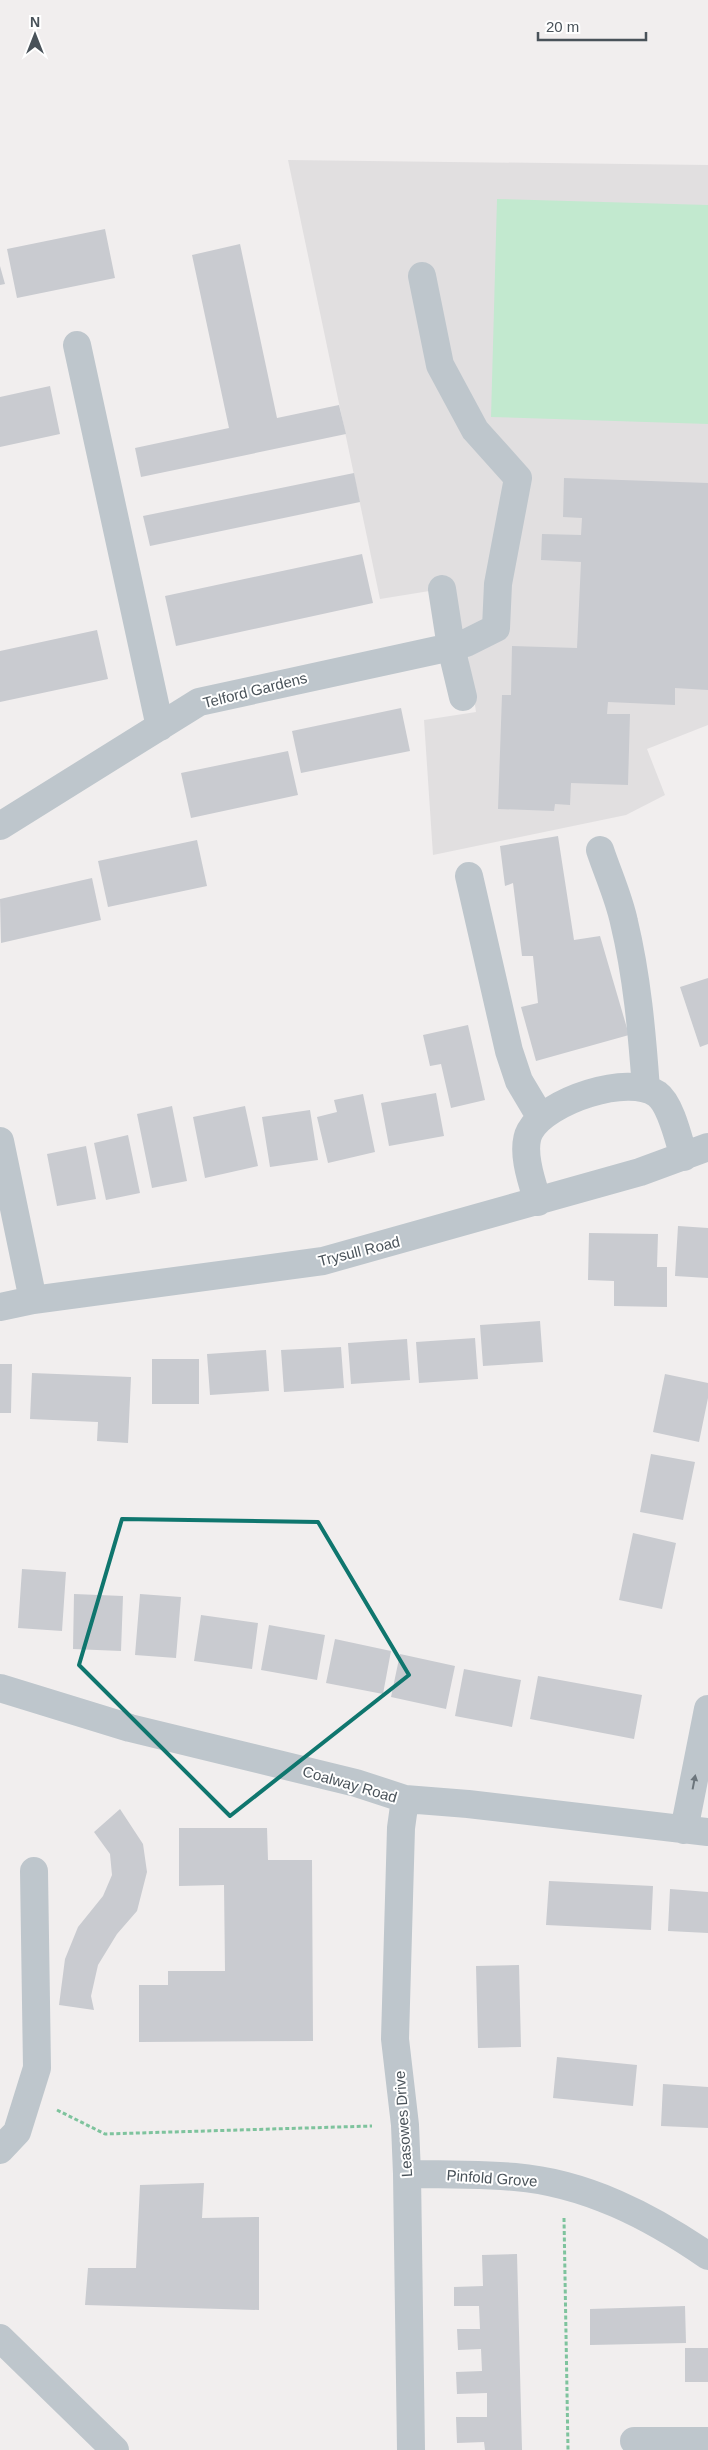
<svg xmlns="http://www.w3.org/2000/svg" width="708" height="2450" font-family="Arial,sans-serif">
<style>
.education{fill:#e1dfe0}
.green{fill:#c2e9cf}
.building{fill:#c9cbd0}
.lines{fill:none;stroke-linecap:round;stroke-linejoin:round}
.path{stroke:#7ec39d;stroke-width:3;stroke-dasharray:4 2.5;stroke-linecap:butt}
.minor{stroke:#bec6cc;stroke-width:28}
.oneway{fill:#6c757c}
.marked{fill:none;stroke:#0f766e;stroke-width:4;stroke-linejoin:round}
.labels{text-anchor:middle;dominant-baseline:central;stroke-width:4;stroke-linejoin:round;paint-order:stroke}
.street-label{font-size:15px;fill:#495259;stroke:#fff}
</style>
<rect width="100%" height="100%" fill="#f1eeee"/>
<path class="education" d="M288,160L708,165V725L647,749L665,795L626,815L433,855L424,720L476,712L466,643L448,588L380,599Z"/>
<path class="green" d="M497,199L708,205V424L491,417Z"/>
<path class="building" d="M105,229L115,278L17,298L7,249Z
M240,244L277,418L339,405L346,434L141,477L135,448L229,428L192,255Z
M0,266L5,284L0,285Z
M50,386L60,434L0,447V397Z
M354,473L360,502L150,546L143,516Z
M564,478L708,483V690L675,688V705L608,702L607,714H630L628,785L571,783L570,805L555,804L554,811L498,809L502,695H511L512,646L577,648L581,562L541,560L542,534L581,535L582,518L563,517Z
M362,554L373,603L176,646L165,596Z
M97,630L108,679L0,702V651Z
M401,708L410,751L301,773L292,731Z
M288,751L298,795L191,818L181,773Z
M558,836L574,940L600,936L629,1035L536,1061L521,1007L538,1003L533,956H522L513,883L505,886L500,846Z
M197,840L207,886L108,907L98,861Z
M92,878L101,920L1,943L0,899Z
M708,978V1044L700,1047L680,987Z
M468,1025L485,1100L451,1108L441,1064L430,1066L423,1035Z
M436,1093L444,1136L389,1146L381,1103Z
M363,1094L375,1152L328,1163L317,1117L337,1112L334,1100Z
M172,1106L187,1181L152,1188L137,1114Z
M245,1106L258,1166L205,1178L193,1117Z
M310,1110L318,1160L270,1167L262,1117Z
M128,1135L140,1193L106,1200L94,1143Z
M86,1146L96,1199L57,1206L47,1154Z
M678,1226L708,1228V1278L675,1276Z
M589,1233L658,1234L657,1267H667V1307L614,1306V1281L588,1280Z
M540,1321L543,1362L483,1366L480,1325Z
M475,1338L478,1379L419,1383L416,1342Z
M407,1339L410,1380L351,1384L348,1343Z
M341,1347L344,1388L284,1392L281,1350Z
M266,1350L269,1391L210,1395L207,1354Z
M152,1359H199V1404H152Z
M0,1364H12L11,1413H0Z
M32,1373L131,1377L128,1443L97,1441L98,1422L30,1419Z
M665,1374L708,1383V1398L699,1442L653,1432Z
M651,1454L695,1462L683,1520L640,1512Z
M633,1533L676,1543L662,1609L619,1600Z
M22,1569L66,1572L62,1631L18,1628Z
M74,1594L123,1596L121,1651L73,1649Z
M140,1594L181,1597L176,1658L135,1655Z
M201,1615L258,1623L252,1669L194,1661Z
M269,1625L325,1635L317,1680L261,1670Z
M335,1639L391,1651L383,1694L326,1683Z
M400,1654L455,1666L446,1709L391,1697Z
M464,1669L521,1680L512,1727L455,1716Z
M538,1676L642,1695L634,1739L530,1719Z
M120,1809L143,1844L147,1872L137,1911L117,1934L98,1965L91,1996L94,2010L59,2005L65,1959L78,1927L103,1896L112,1875L110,1854L94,1832Z
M179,1828H267L268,1860H312L313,2041L139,2042V1985H168V1971H225L224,1885L179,1886Z
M549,1881L653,1886L651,1930L546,1925Z
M670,1889L708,1892V1933L668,1931Z
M519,1965L521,2047L478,2048L476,1966Z
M557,2057L637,2065L633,2106L553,2098Z
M663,2084L708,2087V2128L661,2126Z
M204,2183L202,2218L259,2217V2310L85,2305L88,2268H136L140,2185Z
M517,2254L522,2450H485L484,2442L457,2443L456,2417H487V2393L457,2394L456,2372L482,2371L481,2349L458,2350L457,2329H480L479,2306H454V2287L483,2286L482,2255Z
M685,2306L686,2343L590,2345V2309Z
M685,2348H708V2382H685Z"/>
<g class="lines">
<path class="path" d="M57,2110L105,2134L372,2126
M564,2218L568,2450"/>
<path class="minor" d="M77,345L160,727
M442,589L451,647L463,697
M0,826L199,702L451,647L466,643L496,628L498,584L518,478L475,430L440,365L422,276
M600,850C608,874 619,898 624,922C637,976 642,1033 646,1089
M469,876L509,1051L519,1081L541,1118
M0,1141L33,1300
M538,1202C532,1183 520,1149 530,1131C546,1101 629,1073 657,1094C671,1104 679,1141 684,1157
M0,1307L33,1300L323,1261L640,1172L708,1147
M0,1688L130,1728L356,1783L405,1799L468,1804L708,1832
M405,1799L401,1828L395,2039L405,2125L407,2174L411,2450
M684,1830L708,1709
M0,2150L17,2132L37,2068L34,1871
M407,2174C443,2174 479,2174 515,2177C586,2183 650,2216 708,2256
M0,2338L115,2450
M634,2441H708"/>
</g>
<defs><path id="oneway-solid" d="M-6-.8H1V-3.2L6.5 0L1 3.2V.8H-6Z" transform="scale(1.25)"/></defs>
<use class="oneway" href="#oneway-solid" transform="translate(694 1782) rotate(-79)"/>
<path class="marked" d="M122,1519L318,1522L409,1675L230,1816L79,1665Z"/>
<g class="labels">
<g class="street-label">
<text transform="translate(255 690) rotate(-14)">Telford Gardens</text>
<text transform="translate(359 1251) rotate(-14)">Trysull Road</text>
<text transform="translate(350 1784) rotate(16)">Coalway Road</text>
<text transform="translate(403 2124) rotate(-94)">Leasowes Drive</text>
<text transform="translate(492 2178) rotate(4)">Pinfold Grove</text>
</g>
</g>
<g transform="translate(35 35)" stroke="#ffffff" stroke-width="4" paint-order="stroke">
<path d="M0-4L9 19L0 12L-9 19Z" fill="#495259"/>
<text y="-8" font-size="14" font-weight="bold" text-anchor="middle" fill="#495259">N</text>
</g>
<path d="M538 32v8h108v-8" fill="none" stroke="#495259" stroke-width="2.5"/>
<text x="546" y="32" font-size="15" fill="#495259" stroke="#ffffff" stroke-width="4" paint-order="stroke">20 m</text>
</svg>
